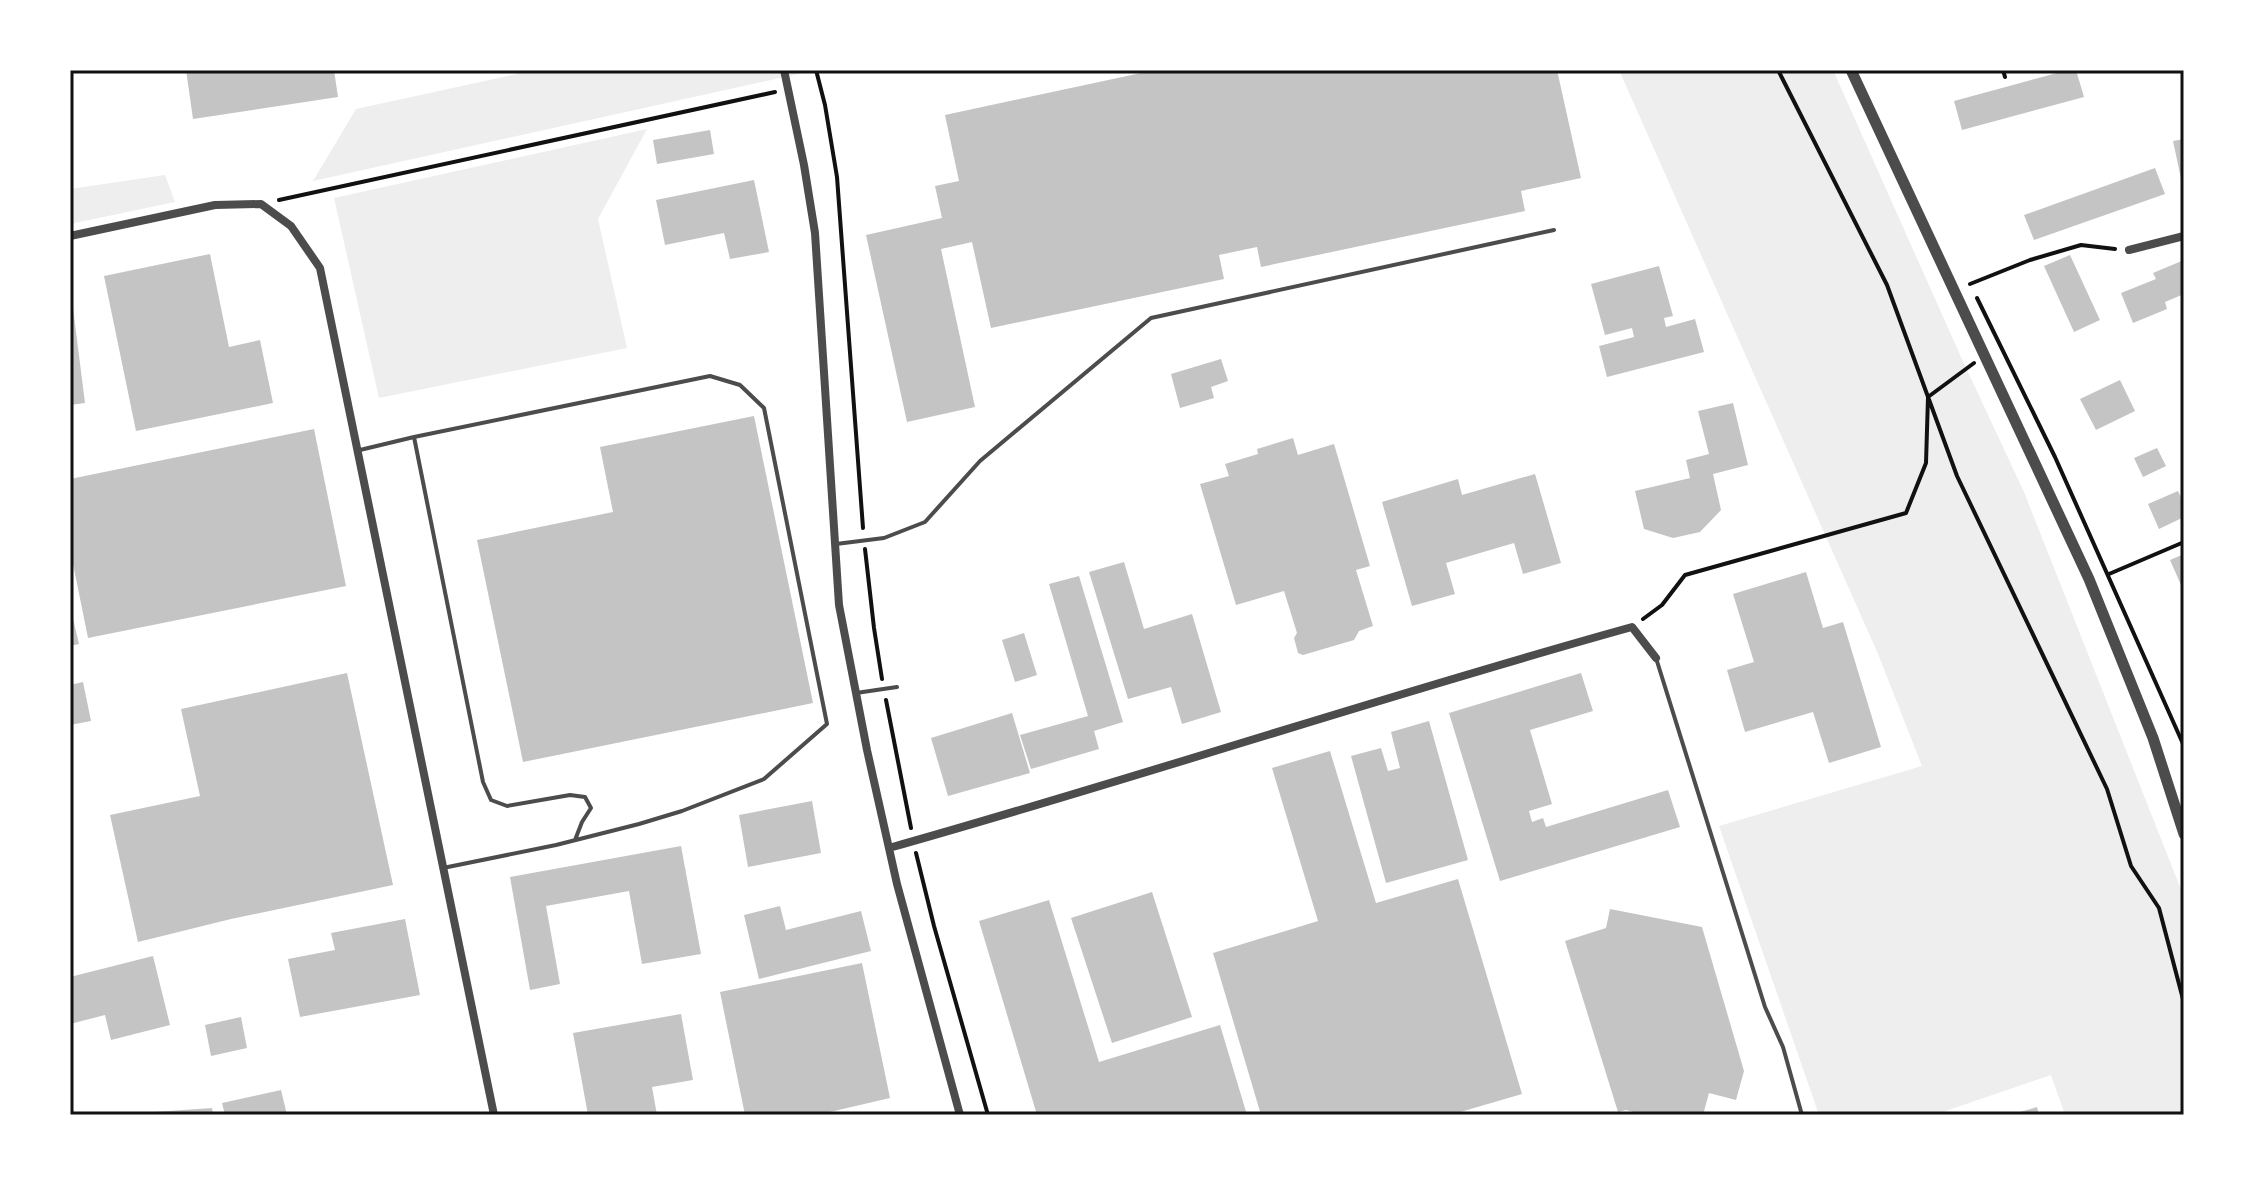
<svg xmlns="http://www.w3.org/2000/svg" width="2254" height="1185" font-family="Lato,sans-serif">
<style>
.green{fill:#eee}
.building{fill:#c4c4c4}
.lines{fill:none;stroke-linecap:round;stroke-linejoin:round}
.path{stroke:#111;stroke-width:4}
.service{stroke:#4c4c4c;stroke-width:4}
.minor{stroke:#4c4c4c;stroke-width:8}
.tertiary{stroke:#4c4c4c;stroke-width:11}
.neatline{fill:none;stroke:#111;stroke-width:3}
</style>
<rect width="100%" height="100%" fill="#fff"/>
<path class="green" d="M517,70H816L313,181L356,109L517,74Z
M1619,70H1833L1961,357L2024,492L2184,897V1115H2065L2051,1075L1934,1115H1819L1719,826L1922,766L1878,654Z
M647,129L598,219L627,348L379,398L334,198Z
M165,175L175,202L70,224V189Z"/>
<path class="building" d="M186,70H334L338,97L193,119Z
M1155,70H1557L1581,178L1521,191L1525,211L1261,267L1257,247L1219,255L1224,279L991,328L972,242L941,249L975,407L907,422L866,235L942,218L935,186L959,181L945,115Z
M2068,70H2076L2084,97L1962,130L1954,101Z
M710,130L714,154L657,164L653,140Z
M2184,139V188H2183L2173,141Z
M2155,168L2165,194L2034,240L2024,215Z
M754,180L769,252L730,259L724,233L665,245L656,200Z
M210,254L229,347L260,340L273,403L136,431L104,276Z
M2070,255L2100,320L2074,332L2044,266Z
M2184,260V294L2165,302L2167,309L2133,323L2121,293L2156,279L2153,273Z
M1659,266L1673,316L1664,318L1666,327L1695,319L1704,352L1607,377L1599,346L1634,337L1632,328L1605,335L1591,284Z
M70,300H72L85,403L70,405Z
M1221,359L1228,381L1211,387L1214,398L1180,408L1171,374Z
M2120,380L2135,411L2096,430L2080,399Z
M1733,403L1748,465L1713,474L1721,510L1700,532L1673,538L1644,529L1635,491L1690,478L1686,460L1709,454L1698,411Z
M754,416L813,703L523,762L477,540L613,512L600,447Z
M314,429L346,586L88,638L70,549V479Z
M1293,438L1298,455L1334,444L1370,566L1356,570L1373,626L1359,631L1354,640L1303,655L1298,653L1294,638L1297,633L1284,591L1236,605L1200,484L1229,476L1225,464L1258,454L1257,449Z
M2157,448L2166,466L2143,477L2134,458Z
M1535,474L1561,563L1523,574L1514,543L1446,563L1455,594L1412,606L1382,502L1458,479L1462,495Z
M2178,491L2184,504V517L2159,529L2148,504Z
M2184,554V583L2181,585L2170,560Z
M1124,562L1144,629L1192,614L1221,712L1182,724L1171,687L1128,699L1089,572Z
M1806,572L1823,628L1843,622L1881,747L1829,763L1813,712L1745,732L1727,670L1754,662L1733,594Z
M1079,576L1123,722L1094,731L1099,749L1031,769L1020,735L1088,716L1049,584Z
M71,610L79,644L70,646V611Z
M1024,633L1037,675L1015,682L1002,640Z
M347,673L393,885L231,919L138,942L110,815L200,796L181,709Z
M1581,673L1593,711L1530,730L1552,804L1529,811L1532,822L1543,818L1546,827L1668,790L1680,827L1500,881L1449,713Z
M83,682L91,721L70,725V685Z
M1012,713L1030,773L948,796L931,738Z
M1429,721L1468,860L1386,883L1351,756L1381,748L1388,771L1400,768L1391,732Z
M1330,751L1376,903L1458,879L1522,1094L1450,1115H1261L1213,953L1318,921L1272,768Z
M812,801L821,853L748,867L739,815Z
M681,846L701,954L642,964L629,891L546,906L560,984L530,990L510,877Z
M1152,892L1192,1017L1112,1043L1071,918Z
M1049,900L1099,1062L1220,1025L1247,1115H1037L979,921Z
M780,906L786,930L861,911L871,951L759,979L744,915Z
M1610,909L1702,927L1744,1071L1736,1100L1709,1093L1703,1115H1645L1626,1110L1618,1112L1565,941L1606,928Z
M405,919L420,995L300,1017L288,959L335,950L331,933Z
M153,956L170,1025L111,1040L105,1015L70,1024V977Z
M862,963L890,1098L817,1115H745L720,992Z
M681,1014L693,1080L652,1087L657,1115H588L573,1033Z
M241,1017L247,1048L211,1056L205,1025Z
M281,1090L287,1115H225L222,1103Z
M2037,1107L2039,1115H2013V1114Z
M212,1108L213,1115H139V1113Z"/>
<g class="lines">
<path class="path" d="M816,70L825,105L837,177L863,528
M1778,70L1887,285L1957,476L2107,789L2131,866L2159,908L2184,1003
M2003,70L2005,77
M279,200L775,92
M1970,284L2030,260L2081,245L2115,249
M1977,298L2055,457L2184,746
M865,549L874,628L882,679
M2109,574L2184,542
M1643,619L1662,605L1685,575L1906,513L1926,463L1928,397L1974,363
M886,700L911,828
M916,853L934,926L988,1115"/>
<path class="service" d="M414,437L710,376L740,385L764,408L827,724L764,779L682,811L639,824L556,845L443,868
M360,450L414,437L483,782L491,800L507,806L570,795L585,797L591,808L582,822L575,840
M836,544L884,538L925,522L980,461L1151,318L1554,230
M1656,658L1765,1007L1783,1047L1802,1115
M856,693L897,687"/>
<path class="minor" d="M784,70L804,165L815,233L839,605L867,750L897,884L960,1115
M70,236L215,205L261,204L291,226L320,268L494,1115
M2129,250L2184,236
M889,848C1138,778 1383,696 1632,627L1656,658"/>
<path class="tertiary" d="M1851,70L2089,579L2153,738L2184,834"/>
</g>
<rect width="2254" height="1185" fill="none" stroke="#ffffff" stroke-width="144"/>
<rect x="72" y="72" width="2110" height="1041" class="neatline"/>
</svg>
